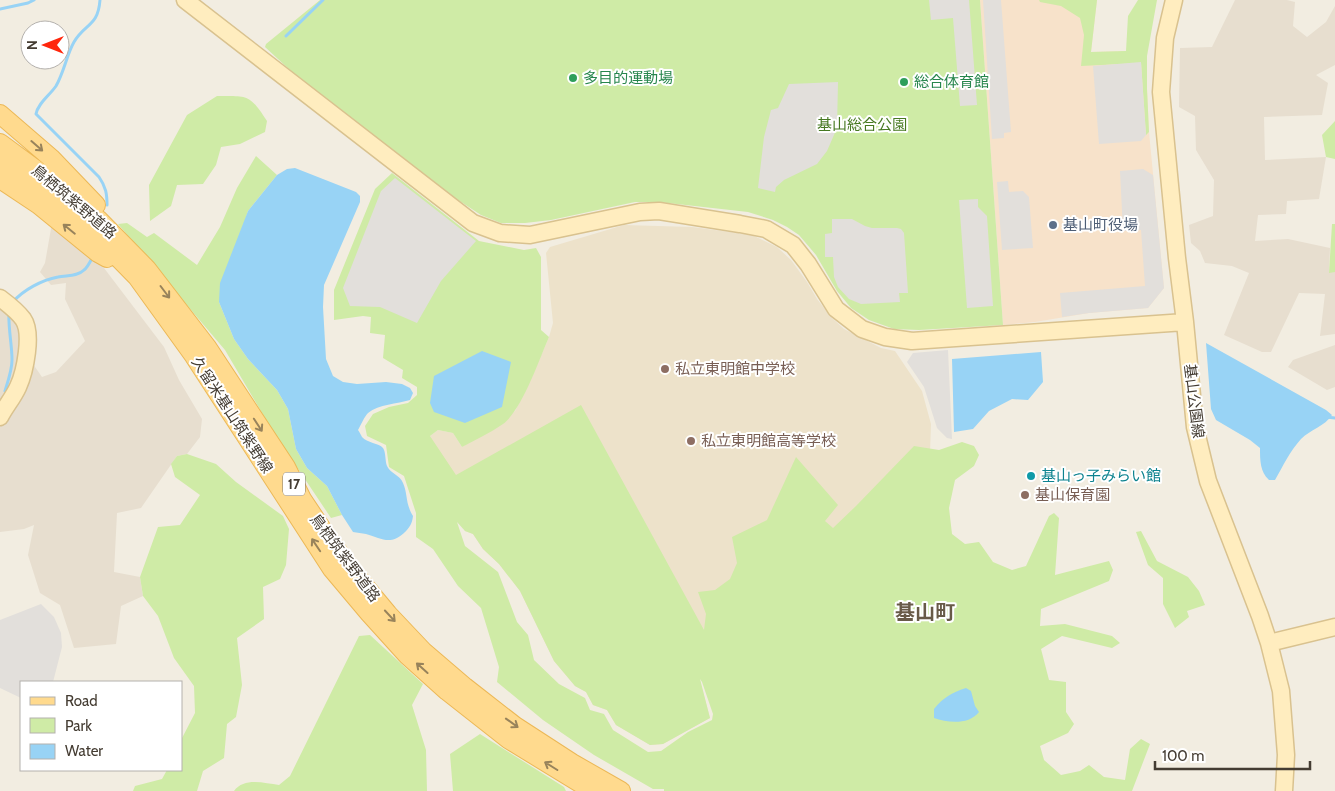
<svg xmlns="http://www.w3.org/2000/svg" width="1335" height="791" font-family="Cabin,'Noto Sans JP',sans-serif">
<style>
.residential{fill:#e7decf}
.commercial{fill:#f7e2ca}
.education{fill:#ede2ca}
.green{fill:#cfeba6;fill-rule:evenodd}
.parking{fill:#e2dfdb}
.water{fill:#98d3f5}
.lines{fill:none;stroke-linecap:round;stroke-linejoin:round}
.stream{stroke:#98d3f5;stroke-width:3}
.secondary-casing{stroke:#d9c28f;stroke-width:19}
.primary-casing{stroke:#ecb856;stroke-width:20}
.secondary{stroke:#ffedbf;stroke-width:16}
.primary{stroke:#ffda8e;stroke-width:18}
.oneway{stroke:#98835b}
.leisure-dot{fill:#2e9e5b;stroke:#fff;stroke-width:2}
.service-dot{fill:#5c6f8a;stroke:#fff;stroke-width:2}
.education-dot{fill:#8d6e63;stroke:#fff;stroke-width:2}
.culture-dot{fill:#0f9aa8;stroke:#fff;stroke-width:2}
.labels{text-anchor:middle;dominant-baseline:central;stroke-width:4;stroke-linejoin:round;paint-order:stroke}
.shield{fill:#fff;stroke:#7c7670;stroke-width:1}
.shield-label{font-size:14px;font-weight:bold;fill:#443c32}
.leisure-label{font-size:15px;fill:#27864d;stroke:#fff;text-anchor:start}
.park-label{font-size:15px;fill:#477922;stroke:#fff}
.street-label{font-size:15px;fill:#443c32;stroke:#fff}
.service-label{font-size:15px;fill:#4e5e75;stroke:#fff;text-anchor:start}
.education-label{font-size:15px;fill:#785e54;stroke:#fff;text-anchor:start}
.culture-label{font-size:15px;fill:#0d838f;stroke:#fff;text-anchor:start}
.district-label{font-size:20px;font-weight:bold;fill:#685a48;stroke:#fff}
</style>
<rect width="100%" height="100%" fill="#f2ede1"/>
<path class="residential" d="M1235,0H1287L1295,2L1293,26L1307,37L1326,22L1335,6V65L1316,75L1328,83L1322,115L1264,117L1265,160L1326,157L1319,199L1287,201L1286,214L1258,215L1255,241L1288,239L1330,248L1329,272H1335V334L1320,336L1325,294L1299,293L1271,352H1262L1224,335L1249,273L1232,266L1205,263L1200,251L1191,243L1189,225L1213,216L1214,180L1196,150L1195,116L1179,107L1180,48L1212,47Z
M52,223L104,268L164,347L179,380L202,419L200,437L187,454L177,456L141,508L117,513L114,572L140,577L143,596L121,606L116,644L74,648L60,605L40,593L28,555L34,525L24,529L0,532V309L16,324L33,364L42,377L56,372L85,341L65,299L66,283L51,285L40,272L45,263Z
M1335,345V387L1327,390L1288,367L1293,360Z"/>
<path class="commercial" d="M980,0H1097L1091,52L1126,51L1147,56V89L1149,132L1164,288L1148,308L1089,313L1035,322L1003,325Z"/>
<path class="education" d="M624,225L692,227L752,235L777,247L791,260L807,282L817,299L832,318L844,329L881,348L895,351L922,391L931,424L930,453L699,677L710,718L663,744L650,745L616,725L607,710L593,705L586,692L575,686L554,661L520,591L499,564L483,549L473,534L465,531L430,436L438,430L453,433L462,447L515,411L530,381L549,337L553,323L546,253L550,247Z"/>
<path class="green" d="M320,0H980L1003,325L919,330L894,329L869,320L851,308L837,291L816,255L799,235L787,227L773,220L748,212L659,202H635L551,220L525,223H501L481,215L452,196L291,71L265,47L266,44Z
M1039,0H1097L1091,52L1126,51L1128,16L1138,0H1157L1147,56V89L1149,132L1146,135L1141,63L1081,66L1084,35L1080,18L1061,6L1040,2Z
M217,96C249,96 249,94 267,121L265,132L240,144L221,147L216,165L203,184L177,185L171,206L150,221L149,185L187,115Z
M1335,121V159L1326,157L1322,135Z
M256,156L277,175L248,211L219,302L234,339L248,359L277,390L288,409L296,449L307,468L327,486L342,515L331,518L272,430L225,350L118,224L127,223L147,237L154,233L197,265L220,227L237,188Z
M392,173L479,241L524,250L536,248L541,257V330L549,337C539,360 522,410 503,424C490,433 475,440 462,447L453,433L438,430L430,436L456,475L581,405L704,630L706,614L698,592L715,590L730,579L737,563L732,537L767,520L796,457L838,505L825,521L833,528L856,506L914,446L939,450L962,442L974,446L979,455L974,466L955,480L949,508L952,534L965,544L979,542L993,562L1012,570L1026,566L1049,516L1054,513L1059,518L1055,575L1109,561L1113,570L1109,581L1041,609L1040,626L1065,624L1112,636L1120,643L1112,648L1062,636L1041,649L1049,680L1066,682V712L1074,724L1068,733L1040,746L1044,760L1061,775L1080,771L1089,765L1104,777L1125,780L1130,749L1141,739L1150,744L1132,791H664V789H653L594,755L543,720L497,682L499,667L481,608L458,586L433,549L416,537V513L404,476L389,467L386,445L367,436L365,426L373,414L389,407L408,403L417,395V387L402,378L403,370L383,358L385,335L370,333L371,317L363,316L334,320V290L375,189ZM457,522L465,531L473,534L483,549L499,564L520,591L554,661L575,686L586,692L593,705L607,710L616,725L650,745L663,744L710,718L700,679L702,682L713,714L712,720L688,732L661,751L648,752L613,730L604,714L590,710L585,698L559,684L534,660L528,635L517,622L498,572L465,546Z
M1332,224H1335V272L1329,273Z
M187,454L216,464L236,482L283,516L289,529L286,565L280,579L263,587L264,619L237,638L242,685L236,717L227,724L224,758L203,771L197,791H133L135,786L162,779L167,770H181V740L195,713L194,686L174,658L158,616L143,596L140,577L158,527L180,525L200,495L175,477L171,464L177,456Z
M1141,531L1157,561L1188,577L1199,591L1205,605L1187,611L1189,617L1175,628L1163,604V578L1148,565L1136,532Z
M370,635L423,684L412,705L426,750L427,791H234C244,777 264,783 279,785L290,776L359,636Z
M480,734L564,787L566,791H453L450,754Z"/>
<path class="parking" d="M929,0H969L977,105L960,106L953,18L931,20Z
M983,0H1001L1011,132L1004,133V138L992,139Z
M1141,62L1146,135L1141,141L1099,144L1093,66Z
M838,82L837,128L827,151L817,164L784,180L776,187L775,192L758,188L764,137L771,110L778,108L789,84Z
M1143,169L1153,175L1164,288L1148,308L1089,313L1062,317L1060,293L1145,286L1141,230L1123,231L1120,171Z
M395,178L476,241L441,281L417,323L380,307L350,306L343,288L381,191Z
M1008,181L1009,192L1023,191L1029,197L1033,248L1002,250L997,182Z
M978,199V207L987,216L993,306L967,308L959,200Z
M832,219H852L865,226L872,228H897L901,229L904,233L908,293H899L900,302L861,304L849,299L838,287L834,277L833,257H825V234L832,233Z
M948,350L952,439L947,438L937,428L924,387L907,362L913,353Z
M41,604L54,617L61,633L62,647L53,682H21V698L0,688V620Z"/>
<path class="water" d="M295,168L356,192L360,196V202L324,285L323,307L326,359L333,376L343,382L357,384L386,382L402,384L410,388L413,393L410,400C397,404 379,404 368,413C364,417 361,425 358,430C360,433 361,435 362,437C367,443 379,443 383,448C386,452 385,461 387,466C391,474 400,475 403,483C408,494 405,503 413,516C412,524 410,527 404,533C390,546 381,538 366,534C362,533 357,533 353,532L342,515L327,486L307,468L296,449L288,409L277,390L248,359L234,339L219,302L220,283L248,211L277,175L287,169Z
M1206,343L1326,410L1332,415C1325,426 1310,430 1301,439C1290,451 1283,466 1275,480H1269C1260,472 1260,460 1260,448L1250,440L1216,420L1211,409Z
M482,351L511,362L502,407L465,423L434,412L430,403L434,376Z
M1041,352L1043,382L1028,400L1012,399L989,411L973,429L954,432L952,359Z
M966,688L971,691L975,706L979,712C969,725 948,723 934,718V709C944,697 951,693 966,688Z"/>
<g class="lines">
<path class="stream" d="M100,0C98,27 85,23 74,42C67,54 64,72 56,86C50,95 38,103 36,114L99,177C106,187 107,194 107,205
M0,9L28,3L34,0
M286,36L323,0
M13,302C23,290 42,280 58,277C66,275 77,277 84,270C88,267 90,261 93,257
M5,391C8,381 12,370 12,360C12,344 8,328 9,312
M1326,417L1335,418"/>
<defs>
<path id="secondary" d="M185,0L473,223L500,233L530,235L640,212L659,211L740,224L766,229L793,245L808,264L836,309L862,329L885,337L912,341L1185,322
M1174,0L1165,38L1161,92L1177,258L1185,322L1195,427L1208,481L1260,616L1269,643L1281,691L1286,755L1284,791
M0,298C8,304 17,311 23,319C33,333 25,372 18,387C13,398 5,407 0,417
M1269,643L1335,627"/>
<path id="primary" d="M0,114L51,158L96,205
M0,143L50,180L99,220L147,269L207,347L286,467L302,499L330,541L358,578L388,614L423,651L465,687L515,726L572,763L621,791
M0,160L42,190L86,225L137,277L194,356L332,569L369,613L407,655L447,691L508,739L593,791
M0,179L39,205L98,253L107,258"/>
</defs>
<use href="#secondary" class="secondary-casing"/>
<use href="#primary" class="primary-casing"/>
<use href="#secondary" class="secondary"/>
<use href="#primary" class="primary"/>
</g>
<defs><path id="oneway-shaft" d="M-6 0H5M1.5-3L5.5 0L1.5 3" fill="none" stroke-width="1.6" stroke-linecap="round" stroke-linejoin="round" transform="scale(1.25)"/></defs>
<g class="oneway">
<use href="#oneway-shaft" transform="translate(37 146) rotate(41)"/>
<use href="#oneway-shaft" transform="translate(69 229) rotate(-141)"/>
<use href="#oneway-shaft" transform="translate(165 292) rotate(53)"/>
<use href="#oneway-shaft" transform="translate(258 425) rotate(57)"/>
<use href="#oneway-shaft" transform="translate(316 545) rotate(-124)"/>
<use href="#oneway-shaft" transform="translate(390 616) rotate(47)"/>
<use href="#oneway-shaft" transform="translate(422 668) rotate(-138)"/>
<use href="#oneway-shaft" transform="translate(512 723) rotate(36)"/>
<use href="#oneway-shaft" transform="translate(551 766) rotate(-148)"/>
</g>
<g class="leisure-dot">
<circle cx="573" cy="78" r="5"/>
<circle cx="904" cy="82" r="5"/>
</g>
<circle class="service-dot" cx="1053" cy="225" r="5"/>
<g class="education-dot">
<circle cx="665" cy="369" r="5"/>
<circle cx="691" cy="441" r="5"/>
<circle cx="1025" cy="495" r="5"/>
</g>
<circle class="culture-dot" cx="1031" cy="476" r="5"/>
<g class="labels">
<rect class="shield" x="283" y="472.5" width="22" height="23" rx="4"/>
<g class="shield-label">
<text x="294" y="484">17</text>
</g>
<g class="leisure-label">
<text x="583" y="78">多目的運動場</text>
<text x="914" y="82">総合体育館</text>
</g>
<g class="park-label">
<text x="862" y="125">基山総合公園</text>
</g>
<g class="street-label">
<text transform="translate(74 202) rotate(40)">鳥栖筑紫野道路</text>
<text transform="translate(1194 401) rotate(83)">基山公園線</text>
<text transform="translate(232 415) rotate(57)">久留米基山筑紫野線</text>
<text transform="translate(345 558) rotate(53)">鳥栖筑紫野道路</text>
</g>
<g class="service-label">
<text x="1063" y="225">基山町役場</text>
</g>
<g class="education-label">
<text x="675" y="369">私立東明館中学校</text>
<text x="701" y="441">私立東明館高等学校</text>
<text x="1035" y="495">基山保育園</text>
</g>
<g class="culture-label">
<text x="1041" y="476">基山っ子みらい館</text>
</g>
<g class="district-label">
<text x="925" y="612">基山町</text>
</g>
</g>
<rect x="20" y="681" width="162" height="90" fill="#ffffff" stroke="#b4b1ad"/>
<rect x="30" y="697" width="25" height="8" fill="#ffda8e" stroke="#b4b1ad"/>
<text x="65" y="706" font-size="15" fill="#443c32">Road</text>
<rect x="30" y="718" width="25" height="15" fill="#cfeba6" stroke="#b4b1ad"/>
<text x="65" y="731" font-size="15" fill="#443c32">Park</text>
<rect x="30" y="744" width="25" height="15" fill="#98d3f5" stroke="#b4b1ad"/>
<text x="65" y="756" font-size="15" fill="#443c32">Water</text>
<g transform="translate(45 45) rotate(270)"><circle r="24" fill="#ffffff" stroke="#b4b1ad"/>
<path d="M0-4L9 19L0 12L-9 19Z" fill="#ff260c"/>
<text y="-8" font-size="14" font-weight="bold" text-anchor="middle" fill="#443c32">N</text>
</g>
<path d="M1155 761v8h155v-8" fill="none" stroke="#443c32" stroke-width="2.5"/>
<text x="1162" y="761" font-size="15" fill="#443c32" stroke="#ffffff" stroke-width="4" paint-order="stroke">100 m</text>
</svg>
